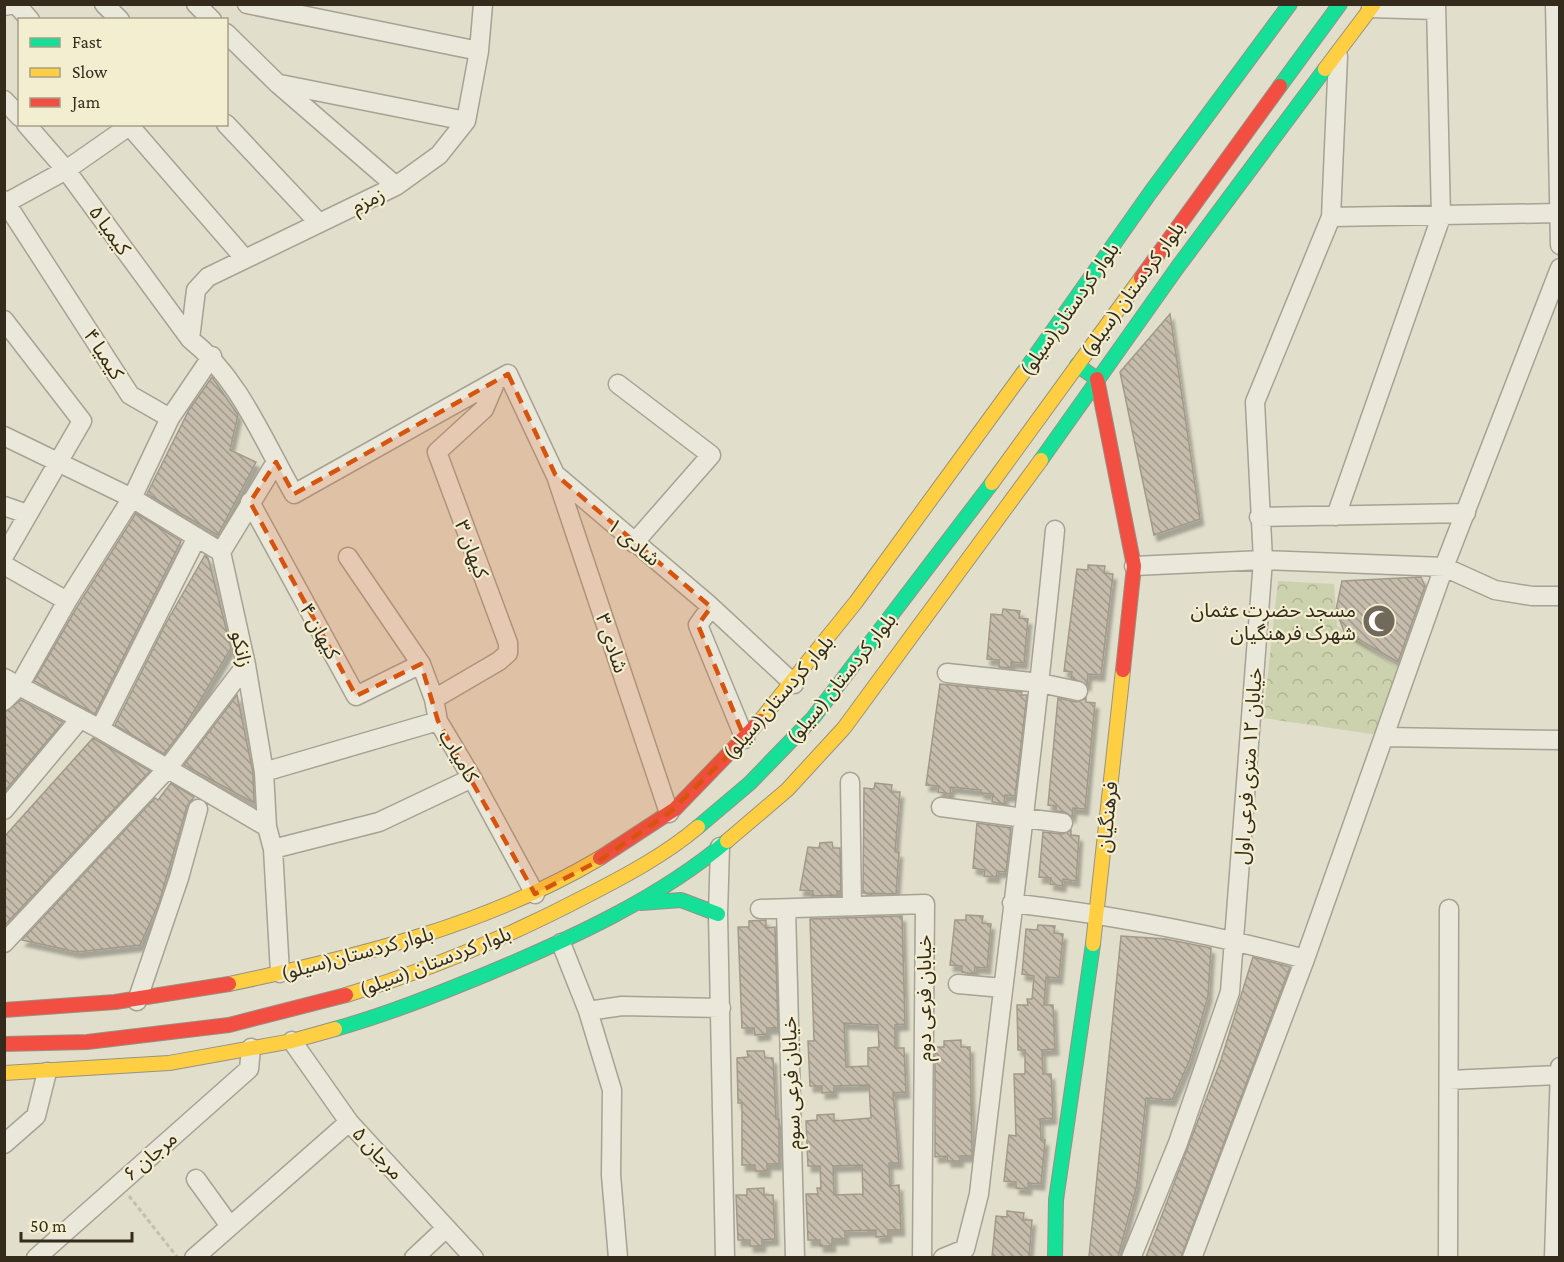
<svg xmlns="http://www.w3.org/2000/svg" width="1564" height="1262" font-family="'Crimson Pro','Noto Sans Arabic',serif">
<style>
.park{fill:url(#park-crowns)}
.building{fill:url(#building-back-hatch);stroke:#a19a8b;stroke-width:1.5;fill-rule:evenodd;filter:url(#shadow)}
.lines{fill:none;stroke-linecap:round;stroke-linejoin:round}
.street-casing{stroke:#a6a294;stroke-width:21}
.fast-casing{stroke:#969284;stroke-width:16}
.slow-casing{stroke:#969284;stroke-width:16}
.jam-casing{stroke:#969284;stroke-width:16}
.path{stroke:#c2bfb3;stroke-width:3;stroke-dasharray:4.5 3;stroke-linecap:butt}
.street{stroke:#eae7db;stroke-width:18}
.fast{stroke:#16e098;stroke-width:14}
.slow{stroke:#ffcf43;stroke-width:14}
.jam{stroke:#f24e42;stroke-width:14}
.marked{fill:#d6540e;fill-opacity:0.2;stroke:#d6540e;stroke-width:4.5;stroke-dasharray:12 8;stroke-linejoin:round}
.labels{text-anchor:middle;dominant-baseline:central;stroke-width:4.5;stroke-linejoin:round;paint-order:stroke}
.street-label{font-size:20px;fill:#342b1d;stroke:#f3eed0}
.poi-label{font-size:20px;fill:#342b1d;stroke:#f3eed0;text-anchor:end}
</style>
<defs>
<pattern id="park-crowns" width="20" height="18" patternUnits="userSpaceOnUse" patternTransform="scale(1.5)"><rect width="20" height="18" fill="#ccd2ae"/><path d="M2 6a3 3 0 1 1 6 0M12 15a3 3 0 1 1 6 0" fill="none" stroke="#b0b495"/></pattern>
<pattern id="building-back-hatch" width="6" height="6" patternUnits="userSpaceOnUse" patternTransform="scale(1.5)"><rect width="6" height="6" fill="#c5bcac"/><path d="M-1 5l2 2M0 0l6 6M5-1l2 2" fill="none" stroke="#a1998b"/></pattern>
<filter id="shadow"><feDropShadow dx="3.5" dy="6" stdDeviation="1.5" flood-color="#0004"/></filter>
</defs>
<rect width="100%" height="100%" fill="#e1decb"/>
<path class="park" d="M1278,581L1334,584L1337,626L1399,669L1378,735L1263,718Z"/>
<path class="building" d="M1170,314L1200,519L1154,535L1120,372Z
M212,377L238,415L230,450L256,462L218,535L147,494L189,410Z
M136,513L181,541L95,714L34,681L77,607Z
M205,555L208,558L231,648L184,728L164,754L115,725L165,625Z
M1088,565L1105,566L1104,573L1113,574L1101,675L1088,674L1087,685L1071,678L1072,672L1064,671L1077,569L1088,570Z
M1421,577L1425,586L1398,662L1344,631L1336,610L1342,581Z
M1003,609L1020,611L1019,618L1028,619L1024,663L1011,662V668L999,667V660L987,659L991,614L1002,615Z
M940,684L1022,692L1021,695H1027L1015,796L1005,795L1004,804L992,802L993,794L981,793V790L951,787L950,794L938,792L939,786L926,785Z
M237,695L253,773L254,803L184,765Z
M1058,698L1076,702L1086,698V702L1095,703L1085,809L1073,808L1072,817L1065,812L1056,811V806L1048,805Z
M21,700L63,722L4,792V713Z
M93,738L150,771L4,926V837Z
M171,783L194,797L187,806L159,903L140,945L77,952L22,940L155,798L158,800Z
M875,783L892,785L891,792H900L895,852H899L896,894L863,893L864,788L874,789Z
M977,823L1011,828L1006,872L997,871L996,877L984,876L985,870L973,868Z
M1071,830V835L1079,836L1076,881L1063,879L1062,886L1050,884L1051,878L1039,877L1043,832L1062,834Z
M832,842L833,848H840L841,891H837V895L812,896L813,891L800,890L808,847L819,848L820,843Z
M966,915L983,916L982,923L991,924L987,968L975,967L974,974L962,972V966L950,965L955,920H966Z
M902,916L905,1024L895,1025V1048H904L906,1092L893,1093L899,1163H889L890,1186L899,1185L901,1230H888V1236L876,1237V1230L845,1231V1239H832V1246H820V1240H808L806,1194H818L817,1188H821L820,1166H808L806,1121L817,1120V1115L834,1114V1121L871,1118L869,1085L834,1086V1092L822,1093V1086H810L808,1041H814L810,919ZM844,1023L878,1025L879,1047L868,1048V1066L846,1067ZM862,1165L863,1194L834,1195L833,1166Z
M766,920V928L775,927L778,1028H767V1034L755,1035L754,1028H742L738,927H749V921Z
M1038,925L1055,926L1054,933L1063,934L1059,978L1046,977L1044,1005H1053L1055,1049L1042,1050L1043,1074H1051L1053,1118L1040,1119L1041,1140H1045L1041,1184L1028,1183V1189L1016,1188V1182L1004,1181L1009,1135L1016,1136L1014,1074H1025V1050H1018L1017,1005H1028L1027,999H1032L1034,976L1022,974L1026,929L1037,930Z
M1121,936L1166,939L1211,948L1208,996L1190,1059L1172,1100L1146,1098L1137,1184L1118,1257H1089Z
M1253,957L1290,967L1181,1257H1146L1221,1060Z
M961,1040V1047H970L972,1153V1156H960V1161H948L947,1156L935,1157V1047H944V1041Z
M747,1051H764L765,1058H773L776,1119H779V1164H767V1171H755V1165H742V1103H738L737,1058L748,1057Z
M764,1188V1195H773L775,1239L762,1240V1246H750V1240H738L736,1195H747V1189Z
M1007,1211L1024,1213L1023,1220H1032L1029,1257H992L996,1216L1007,1217Z"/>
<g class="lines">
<defs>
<path id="street" d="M104,4L120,20
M196,4L212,20
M247,4L479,51
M1555,4L1560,245
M4,6L16,4L30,20
M1371,8L1435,10
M226,33L278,84L396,186
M280,84L466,121
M4,100L20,117
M26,124L66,170L190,339C239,378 263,440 294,494L508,374L555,474L708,604L794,684
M128,124L245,259
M226,124L319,223
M4,200L130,395L170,418L132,498L67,601L19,686L4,701
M4,204L66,170L132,124
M1331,217L1560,213
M4,320L82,421L4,556
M190,339L196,290L208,277L396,186L439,155L466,121L479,51L483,4
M618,384L711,455L634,543
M170,418L212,356
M4,436L132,498L221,552L246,665L264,772L267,827L273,849L280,973
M556,476L669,813
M250,502L356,696L421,664
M4,506L27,514
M1336,516L1441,217L1436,4
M1259,517L1466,513
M221,552L276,462
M348,557L421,664L434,699L438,721L472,778L535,894
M4,565L67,601
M1134,566L1263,560L1444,567L1495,590L1532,596H1560
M711,607L698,625L745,739
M947,673L1040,683L1078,691
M4,678L100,729L267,827
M434,699L499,661L508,653V643L437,452L484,409L496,381
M100,729L197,537
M1385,737L1560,740
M264,772L438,721
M850,782L852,906
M941,807L1063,823
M4,810L80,719
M720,847L718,914L725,1258
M273,849L379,822L472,778
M1012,903C1111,915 1208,933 1305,959
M760,909L925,904L922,1258
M786,909L795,1258
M4,943L167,769L246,665
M561,943L588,1011L612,1090L611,1175L618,1258
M958,984L1003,988
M137,1001L179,878L198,809
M588,1011L622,1006L721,1008
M292,1041L349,1122L474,1258
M1449,1080L1559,1075
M4,1144L36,1116L47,1072
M196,1179L230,1226
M36,1258L249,1069L251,1048
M194,1258L349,1122
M414,1258L446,1228
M943,1258L965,1249L979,1194C1004,973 1034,752 1055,530
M1131,1258L1178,1143L1230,992L1263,560L1255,402L1331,217L1338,56
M1192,1258L1305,959L1444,567L1560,268
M1448,1258L1449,909
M1554,1258L1560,1067"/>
<path id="fast" d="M1280,86L1340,4
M1077,365L1097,379
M1023,373L1150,193L1290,4
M1041,460L1177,268L1325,69
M698,827L750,783L813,718L992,483
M641,903L681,900L718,914
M335,1029C388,1014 438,994 489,973C570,939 660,898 727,841
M1055,1258L1056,1200L1093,944"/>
<path id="slow" d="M1325,69L1374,4
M992,483L1141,278
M760,721L856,602L1023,373
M727,841L787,790L844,728L1041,460
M1093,944L1123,670
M229,984C357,957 487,925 600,858
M346,995C430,970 512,935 590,894C627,875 666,854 698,827
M4,1073L169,1063L292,1041L335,1029"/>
<path id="jam" d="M1141,278L1280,86
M1097,379L1134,566L1123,670
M600,858L675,809L760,721
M4,1010L115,1002L229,984
M4,1044L87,1042L229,1025L346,995"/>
</defs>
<use href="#street" class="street-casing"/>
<use href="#fast" class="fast-casing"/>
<use href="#slow" class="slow-casing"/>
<use href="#jam" class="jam-casing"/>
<path class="path" d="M129,1196L178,1258"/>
<use href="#street" class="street"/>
<use href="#fast" class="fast"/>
<use href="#slow" class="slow"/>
<use href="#jam" class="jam"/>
</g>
<path class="marked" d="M508,374L555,474L711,607L698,625L745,739L669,813L600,860L535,894L438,721L421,664L356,696L250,502L276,462L294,494Z"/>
<defs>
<symbol id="mosque-disc" viewBox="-11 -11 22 22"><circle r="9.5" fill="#716a5a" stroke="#f3eed0"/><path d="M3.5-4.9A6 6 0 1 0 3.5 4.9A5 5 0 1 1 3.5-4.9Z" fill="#fff"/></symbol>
</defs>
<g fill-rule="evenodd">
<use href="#mosque-disc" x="1360" y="602" width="38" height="38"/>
</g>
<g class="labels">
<g class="street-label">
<text transform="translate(368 200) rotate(-26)">زمزم</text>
<text transform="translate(110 230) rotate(54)">کیمیا ۵</text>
<text transform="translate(1132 289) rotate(-54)">بلوار کردستان (سیلو)</text>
<text transform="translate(1069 309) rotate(-55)">بلوار کردستان(سیلو)</text>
<text transform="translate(104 354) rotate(57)">کیمیا ۴</text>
<text transform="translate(634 542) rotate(40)">شادی ۱</text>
<text transform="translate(472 549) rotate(69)">کیهان ۳</text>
<text transform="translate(320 631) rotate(61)">کیهان ۴</text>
<text transform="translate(612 643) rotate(71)">شادی ۳</text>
<text transform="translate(242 649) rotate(78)">زانکو</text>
<text transform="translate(841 678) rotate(-51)">بلوار کردستان (سیلو)</text>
<text transform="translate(778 697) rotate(-49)">بلوار کردستان(سیلو)</text>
<text transform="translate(459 756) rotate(59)">کامیاب</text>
<text transform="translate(1248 766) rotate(-86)">خیابان ۱۲ متری فرعی اول</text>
<text transform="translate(1107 817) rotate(-84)">فرهنگیان</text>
<text transform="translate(357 953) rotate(-15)">بلوار کردستان(سیلو)</text>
<text transform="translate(435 961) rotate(-21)">بلوار کردستان (سیلو)</text>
<text transform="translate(924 998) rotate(-90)">خیابان فرعی دوم</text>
<text transform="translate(791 1083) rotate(-92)">خیابان فرعی سوم</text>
<text transform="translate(378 1153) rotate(47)">مرجان ۵</text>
<text transform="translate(150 1156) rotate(-41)">مرجان ۶</text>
</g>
<g class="poi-label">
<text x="1356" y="610">مسجد حضرت عثمان<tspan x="1356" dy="23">شهرک فرهنگیان</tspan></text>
</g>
</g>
<rect width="1564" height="1262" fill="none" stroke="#342b1d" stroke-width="12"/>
<rect x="18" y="18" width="210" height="108" fill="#f3eed0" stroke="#a7a088" stroke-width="1.5"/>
<rect x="30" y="38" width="30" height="9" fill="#16e098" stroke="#a7a088" stroke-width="1.5"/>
<text x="72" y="48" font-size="18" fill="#342b1d">Fast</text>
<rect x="30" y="68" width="30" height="9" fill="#ffcf43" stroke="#a7a088" stroke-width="1.5"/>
<text x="72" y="78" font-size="18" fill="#342b1d">Slow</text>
<rect x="30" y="98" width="30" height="9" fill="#f24e42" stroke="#a7a088" stroke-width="1.5"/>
<text x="72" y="108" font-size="18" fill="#342b1d">Jam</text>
<path d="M21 1232v9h111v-9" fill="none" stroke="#342b1d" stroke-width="3"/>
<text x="30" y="1232" font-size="18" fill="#342b1d" stroke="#f3eed0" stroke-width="4.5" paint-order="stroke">50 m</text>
</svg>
